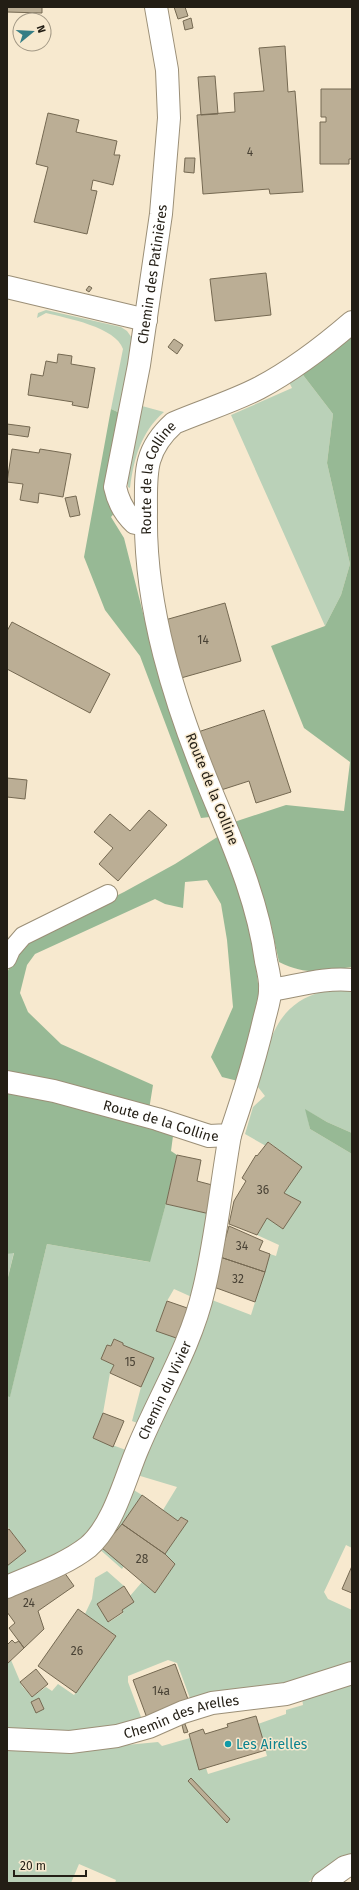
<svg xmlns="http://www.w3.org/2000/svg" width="359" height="1890" font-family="'Fira Sans',sans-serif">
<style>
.green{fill:#bad1b8}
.forest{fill:#97b995}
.building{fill:#bbae95;stroke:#756952}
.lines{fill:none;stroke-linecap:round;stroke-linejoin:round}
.pedestrian-casing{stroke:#9b8f77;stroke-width:20}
.minor-casing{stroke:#9b8f77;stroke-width:24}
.pedestrian{stroke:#fff;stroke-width:18}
.minor{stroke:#fff;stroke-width:22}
.culture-dot{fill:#0f9aa8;stroke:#f7e9cf;stroke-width:1.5}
.labels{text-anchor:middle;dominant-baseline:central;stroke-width:3;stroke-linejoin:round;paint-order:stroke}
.number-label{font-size:12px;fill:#494235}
.street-label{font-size:14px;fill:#231e15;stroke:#f7e9cf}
.culture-label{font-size:14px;fill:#0d838f;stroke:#f7e9cf;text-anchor:start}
</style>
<rect width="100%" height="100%" fill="#f7e9cf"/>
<path class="green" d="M46,310L121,327L127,331L132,338L122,414L111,409L123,349C116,327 66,318 46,313L37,318L38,313Z
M300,371L333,414L327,463L350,564L341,595L325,626L231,415L292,388L288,380Z
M142,406L164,412C141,432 134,458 130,488L128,487V469Z
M352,989V1133L327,1122L306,1110L310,1129L352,1154V1548L346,1545L324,1592L328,1599L352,1610V1665L289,1685L191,1701L177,1663L168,1660L128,1676V1682L141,1717L135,1724L44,1735L7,1734V1664L11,1660L22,1686L32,1697L46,1687L52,1691L58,1684L74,1695L116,1636L85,1614L92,1599L95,1578L107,1571L124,1586L97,1604L109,1622L123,1613L122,1610L130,1596L142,1582L155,1593L175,1564L165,1554L188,1521L181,1517L178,1521L163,1510L177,1487L137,1475L146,1451L202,1335L208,1318L212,1300L251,1315L270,1254L276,1256L279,1245L257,1235L267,1218L283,1229L300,1202L284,1193L301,1167L269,1142L266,1146L245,1134L253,1107L265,1096L258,1087C268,1044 274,1004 324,991C333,989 343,989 352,989Z
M166,1204L210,1214L194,1298L174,1289L167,1301L156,1330L181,1339L140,1424L132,1421L141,1387L153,1358L123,1345V1343L114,1339L111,1346L107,1345L101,1359L114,1365L110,1373L103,1413L93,1438L126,1450L105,1508L83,1540L61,1554L7,1578V1566L26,1551L7,1526V1396H10L47,1244L149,1262Z
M14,1252L7,1281V1254Z
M132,1489L142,1495L122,1524L102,1548L124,1566L122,1569L97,1547Z
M352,1682V1853L333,1863L307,1883H115L116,1880L79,1864L71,1883H7V1746H116L158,1742L162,1746L190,1738L199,1769L206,1768L208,1774L267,1756L258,1724L286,1714V1710L303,1705L302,1698Z"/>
<path class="forest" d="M352,332V967C322,971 308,976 279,962L271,925L252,862L234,822L286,805L344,811L350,762L304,728L271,646L325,626L341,595L350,564L327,463L333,414L300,371Z
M111,409L122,414L116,511L111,517L124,538L163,692L210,817L201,818L140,656L105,610L84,557Z
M222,834L252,933L259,992L238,1081L222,1077L211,1057L233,1007L227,940L221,904L207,880L185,882L183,908L165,904L155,899L35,954L27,965L20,993L28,1012L61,1044L153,1085L147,1122L173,1136L171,1151L177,1155L166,1204L150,1262L47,1244L10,1397L7,1396V1281L14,1253L7,1254V973L13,959L28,940L124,892L175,864Z
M305,1109L327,1122L352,1133V1154L310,1129Z"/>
<path class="building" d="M7,7H42V13L7,12Z
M174,7H185L188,16L178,19Z
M191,18L193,28L185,30L183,21Z
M285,46L288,92L295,91L303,192L270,194L269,189L203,194L197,115L235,112L234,93L264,91L259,48Z
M215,76L218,114L201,115L198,77Z
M321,89H352V159H349V164H320V122H326V117H321Z
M48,113L79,120L76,132L117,141L114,155H120L113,185L93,180L91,190L97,191L87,234L34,222L48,167L36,164Z
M185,158H195L194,173L184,172Z
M266,273L271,315L215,321L210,279Z
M89,286L92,288L89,292L86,290Z
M174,339L183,345L177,354L168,347Z
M58,354L72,356L71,364L95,368L88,408L72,405L73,402L28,395L31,374L43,376L46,361L57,363Z
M7,424L30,427L28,437L7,434Z
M12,449L39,453L40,449L71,454L63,497L39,493L38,503L20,500L23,484L7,482Z
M76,496L80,515L70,517L65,498Z
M225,603L241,661L181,678L165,620Z
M12,622L110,674L90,713L7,669V631Z
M264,710L291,792L256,803L249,781L218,791L198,732Z
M7,778L27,780L25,799L7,797Z
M149,810L167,825L118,881L99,864L113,848L94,832L110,814L130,831Z
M268,1142L302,1167L284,1193L301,1202L283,1229L267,1218L257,1235L229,1224L234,1201L246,1181L242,1178L256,1155L257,1156Z
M177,1155L201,1160L197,1181L216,1186L210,1214L166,1204Z
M229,1226L263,1241L259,1250L270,1254L265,1272L220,1257Z
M220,1257L265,1272L255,1302L211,1286Z
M167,1301L193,1310L182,1340L156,1331Z
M114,1339L123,1343V1345L154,1358L141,1387L110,1373L114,1365L101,1359L107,1345L111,1346Z
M103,1413L124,1421L113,1447L93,1438Z
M142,1495L178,1521L181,1517L188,1521L165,1554L122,1524Z
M122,1524L165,1554L175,1564L155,1593L102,1548Z
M9,1529L26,1551L7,1566V1530Z
M352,1566V1593L342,1589Z
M64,1572L74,1586L38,1611L44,1629L24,1648L9,1628L15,1623L7,1612V1595Z
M124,1586L134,1602L122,1610L123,1612L108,1622L97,1604Z
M78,1609L116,1636L76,1693L38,1666Z
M12,1640L15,1643L19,1641L24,1648L7,1664V1645Z
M175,1664L189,1702L147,1718L133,1680Z
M36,1669L48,1684L32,1697L20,1682Z
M39,1698L44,1709L36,1713L31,1702Z
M256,1716L266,1750L199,1770L189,1734L203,1729L205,1734L228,1727L227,1724Z
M185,1724L188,1732L184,1733L182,1725Z
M191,1778L230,1819L227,1823L188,1781Z"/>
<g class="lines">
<defs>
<path id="pedestrian" d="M7,959L11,950L23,936L108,894"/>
<g id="minor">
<path d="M7,287L146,320"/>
<path id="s1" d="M146,522L135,523C124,513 118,501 115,487L139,365L161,214L169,118L167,70L156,7"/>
<path d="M270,990C297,986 325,977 352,980"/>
<path id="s2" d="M7,1082L54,1091L157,1119L209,1136L230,1135C243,1097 255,1059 264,1020C266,1011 270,1000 270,991C271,981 268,970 266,961C258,901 234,847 211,791C175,704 144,607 146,512C146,474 143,451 174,423C202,411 232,402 259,388C293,370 323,347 352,322"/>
<path id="s3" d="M7,1587C34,1575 65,1565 88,1547C114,1525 125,1478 138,1448C160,1395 191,1346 204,1289C216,1239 221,1186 230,1135"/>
<path id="s4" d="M7,1739L70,1742L117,1736L149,1727L183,1712L212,1703L286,1694L352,1673"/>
<path d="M323,1883L345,1867L352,1865"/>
</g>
</defs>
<use href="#pedestrian" class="pedestrian-casing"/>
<use href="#minor" class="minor-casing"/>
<use href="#pedestrian" class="pedestrian"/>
<use href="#minor" class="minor"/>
</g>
<circle class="culture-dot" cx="228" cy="1744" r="4"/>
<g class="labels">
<g class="number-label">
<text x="250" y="152">4</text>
<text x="203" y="640">14</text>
<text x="263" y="1190">36</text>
<text x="242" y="1246">34</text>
<text x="238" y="1279">32</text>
<text x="130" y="1362">15</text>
<text x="142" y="1559">28</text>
<text x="29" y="1603">24</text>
<text x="77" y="1651">26</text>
<text x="161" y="1691">14a</text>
</g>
<g class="street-label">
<text stroke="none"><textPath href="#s1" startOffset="269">Chemin des Patinières</textPath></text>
<text stroke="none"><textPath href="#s2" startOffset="915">Route de la Colline</textPath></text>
<text transform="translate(212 789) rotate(68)">Route de la Colline</text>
<text stroke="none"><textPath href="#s2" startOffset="159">Route de la Colline</textPath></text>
<text stroke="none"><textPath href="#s3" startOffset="266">Chemin du Vivier</textPath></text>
<text stroke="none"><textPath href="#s4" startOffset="178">Chemin des Arelles</textPath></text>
</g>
<g class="culture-label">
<text x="236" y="1744">Les Airelles</text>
</g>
</g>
<rect width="359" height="1890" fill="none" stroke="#231e15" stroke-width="16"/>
<g transform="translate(32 32) rotate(72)"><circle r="19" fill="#f7e9cf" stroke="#a29885"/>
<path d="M0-3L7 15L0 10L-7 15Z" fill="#357d85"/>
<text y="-6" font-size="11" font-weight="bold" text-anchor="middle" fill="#231e15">N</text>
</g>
<path d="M14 1870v6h72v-6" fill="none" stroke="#231e15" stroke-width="2"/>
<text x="20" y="1870" font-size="12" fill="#231e15" stroke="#f7e9cf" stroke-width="3" paint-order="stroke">20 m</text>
</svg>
